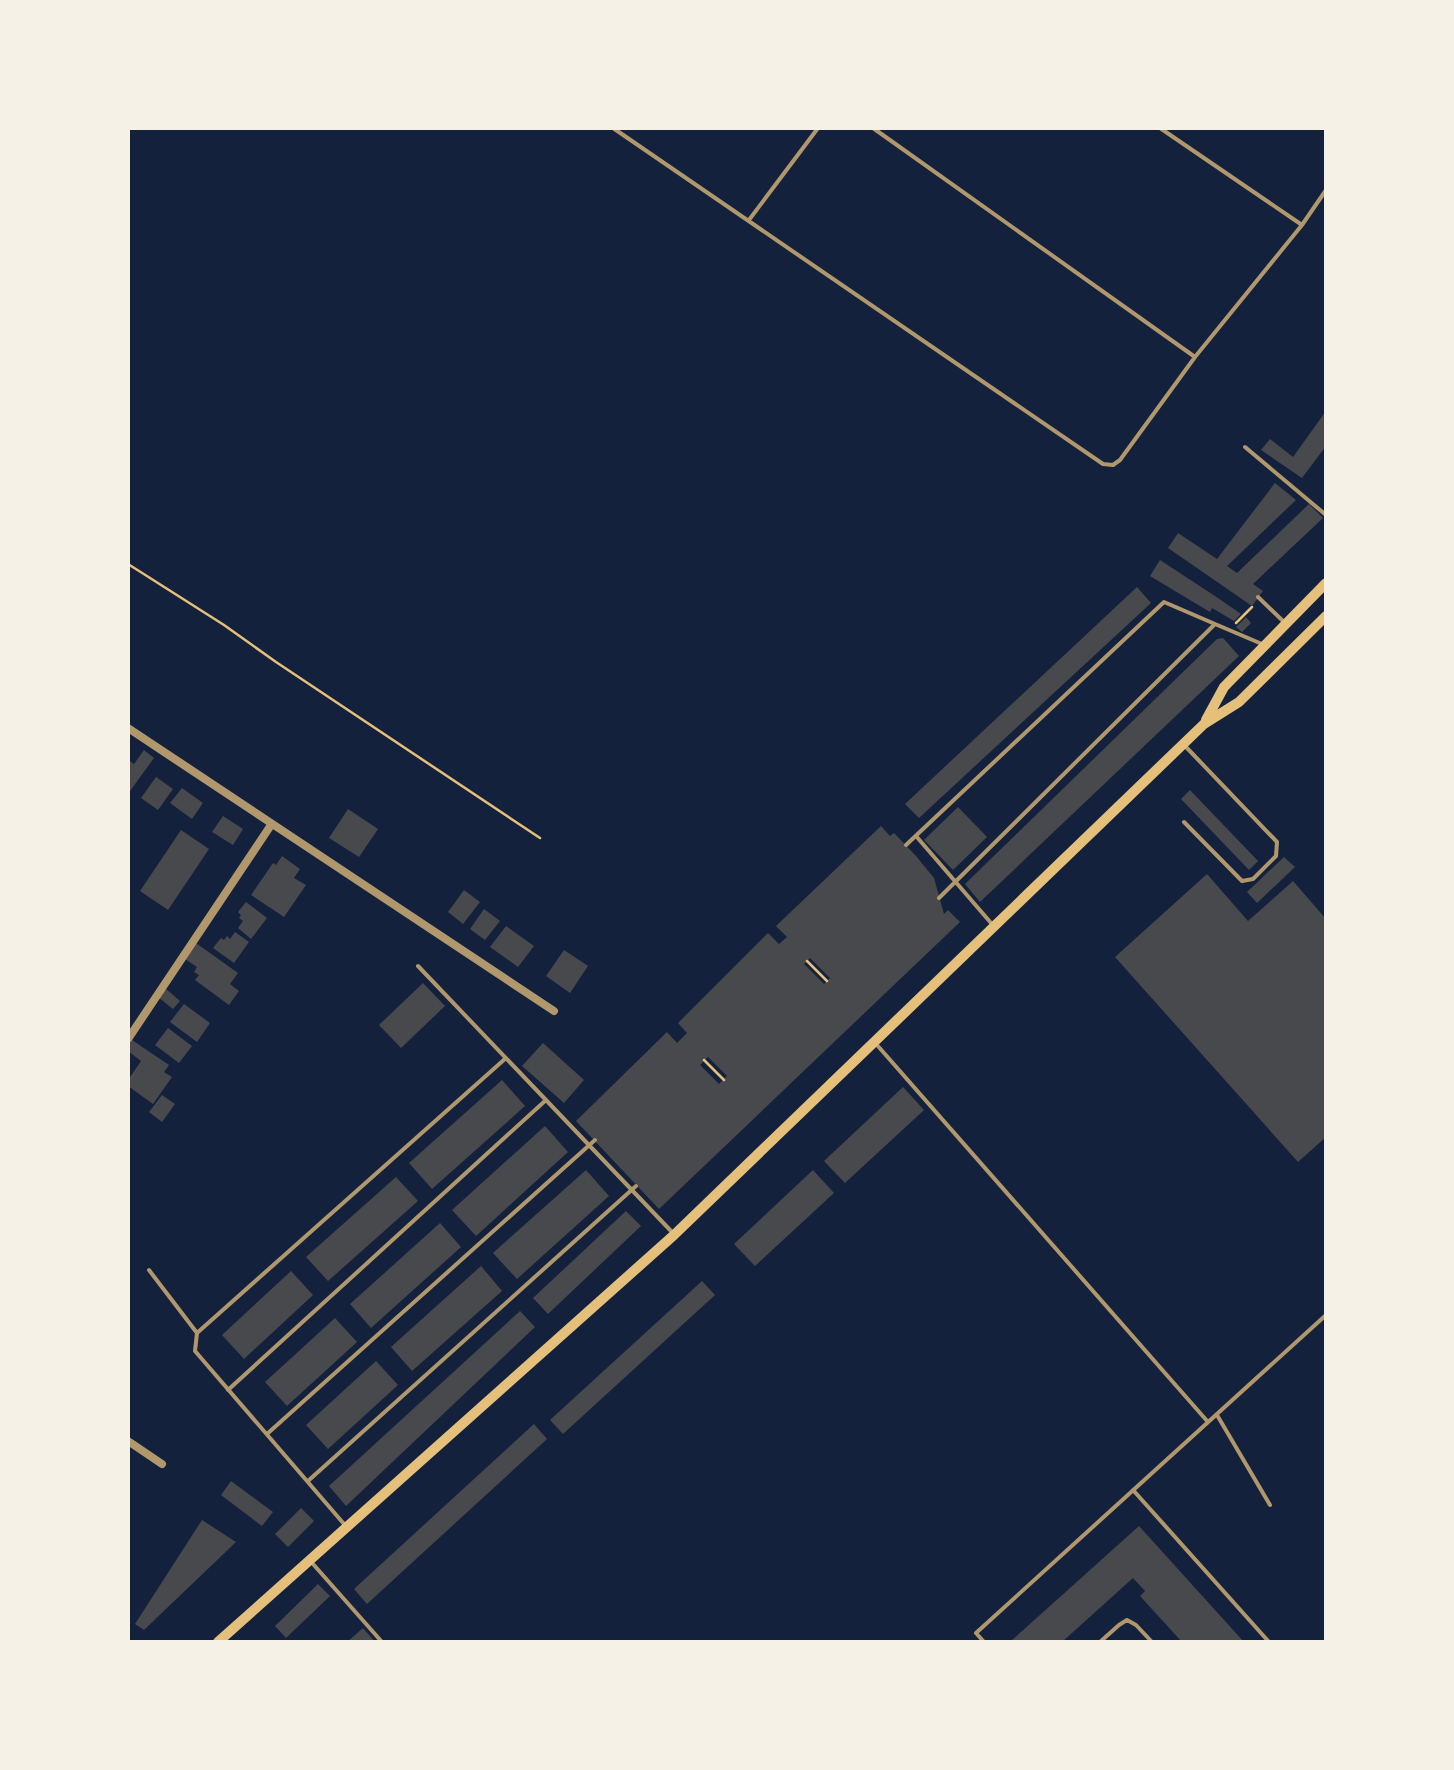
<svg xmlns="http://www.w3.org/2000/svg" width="1454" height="1770" font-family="Inter,sans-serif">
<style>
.building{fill:#48494c;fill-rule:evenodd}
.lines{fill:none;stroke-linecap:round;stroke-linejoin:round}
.path{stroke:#e5c07b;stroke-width:2.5}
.service{stroke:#b1986c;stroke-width:4}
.minor{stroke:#b1986c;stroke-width:8}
.secondary{stroke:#e5c07b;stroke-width:10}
</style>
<rect width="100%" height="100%" fill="#14213d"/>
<path class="building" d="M1326,411V446L1302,478L1261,450L1270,439L1293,457Z
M1275,483L1296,500L1227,566L1237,573L1309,504L1323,518L1253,584L1263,591L1252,606L1168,548L1178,533L1217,559Z
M1160,560L1218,598L1241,614L1234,621L1212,608L1210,612L1150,576Z
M1137,587L1151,603L919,818L905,804Z
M1246,617L1251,623L1242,632L1236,627Z
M1223,638L1239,656L980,902L965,884L1217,639Z
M144,750L154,758L130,791L128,790V760L134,764Z
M156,777L173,789L158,810L141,798Z
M182,788L203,803L192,819L170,803Z
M1190,790L1258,861L1249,870L1181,799Z
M958,807L987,837L953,870L924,840Z
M348,809L378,829L359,857L329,838Z
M223,816L243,829L233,845L212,832Z
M881,826L890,836L894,833L916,856L934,878L944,914L948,910L960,922L659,1209L576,1121L667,1032L677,1043L687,1033L678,1023L768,933L779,944L787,937L776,926ZM810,958L830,978L824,984L804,964ZM708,1057L727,1076L719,1084L700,1065Z
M181,830L209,849L168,910L140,891Z
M282,856L300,869L294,878L306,885L284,917L251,895L273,863L276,865Z
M1284,857L1295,867L1257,903L1247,892Z
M1207,874L1248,921L1293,881L1326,919V1137L1298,1162L1115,957Z
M464,890L480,902L463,924L448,912Z
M246,902L267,918L251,939L238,928L243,921L239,918L241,915L238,912Z
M484,909L500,921L485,940L470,929Z
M506,926L534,946L518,967L490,947Z
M235,932L249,942L234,963L213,948L221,938L224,940L227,936L230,939Z
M196,943L238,973L230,984L239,991L229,1005L195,980L199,975L194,972L197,967L185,959Z
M564,950L588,966L570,993L546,976Z
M423,983L445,1006L401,1048L379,1025Z
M165,988L180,1001L173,1009L158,997Z
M184,1004L210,1023L197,1042L170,1022Z
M168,1028L192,1046L179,1063L155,1045Z
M132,1040L169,1065L164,1072L172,1077L153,1104L128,1086V1080L141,1061L128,1051V1046Z
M543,1043L584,1080L564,1103L522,1066Z
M502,1080L525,1106L432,1189L409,1163Z
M903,1087L924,1110L845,1183L824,1161Z
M162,1095L175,1104L162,1122L149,1112Z
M545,1126L568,1152L476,1236L452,1210Z
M586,1170L609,1196L517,1279L493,1253Z
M813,1170L834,1193L755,1266L734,1244Z
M396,1177L418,1201L328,1281L306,1257Z
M626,1211L641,1226L548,1314L533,1298Z
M440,1223L461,1247L371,1328L350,1304Z
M481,1266L502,1291L412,1371L391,1347Z
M291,1271L313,1295L244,1359L222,1335Z
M702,1281L715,1295L563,1434L550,1420Z
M520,1311L535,1327L346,1506L329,1486Z
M335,1318L357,1342L287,1406L265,1382Z
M376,1361L398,1385L328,1449L306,1425Z
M534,1424L547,1439L367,1604L354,1589Z
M231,1481L273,1512L262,1526L221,1495Z
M301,1508L314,1521L288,1547L275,1534Z
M202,1520L236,1542L144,1630L135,1624Z
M1139,1526L1244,1642H1182L1140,1596L1145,1591L1133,1578L1062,1642H1010Z
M318,1584L330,1596L286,1638L275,1626Z
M363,1628L375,1642H347Z"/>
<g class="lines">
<path class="path" d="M128,564L224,625L276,662L540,838
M1236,623L1252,607
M807,961L827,981
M704,1060L724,1080"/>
<path class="service" d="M613,128L1103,464L1113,465L1120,460L1195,357L1302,225L1326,190
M873,128L1195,357
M1160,128L1302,225
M749,220L818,128
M1245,447L1326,515
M1258,597L1284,622
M1184,822L1242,881L1253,879L1276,856L1277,842L1186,747
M916,836L991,923
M906,845L1164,602L1215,624
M939,898L1215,624L1262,644
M418,966L671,1231
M877,1045L1208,1422
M149,1270L197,1333L195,1351L344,1524
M197,1333L506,1058
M228,1390L546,1100
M1217,1415L1270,1505
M267,1434L595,1140
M308,1481L636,1186
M1133,1490L1269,1642
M313,1564L382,1642
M984,1642L976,1633L1326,1315
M1100,1642L1119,1625L1127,1620L1136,1625L1152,1642"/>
<path class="minor" d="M128,728L554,1011
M128,1039L271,825
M128,1441L162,1464"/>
<path class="secondary" d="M1206,720L1224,687L1326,583
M218,1642L674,1235L1204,724L1239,702L1326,616"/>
</g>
<rect width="1454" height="1770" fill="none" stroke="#f6f1e7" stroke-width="260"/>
</svg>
